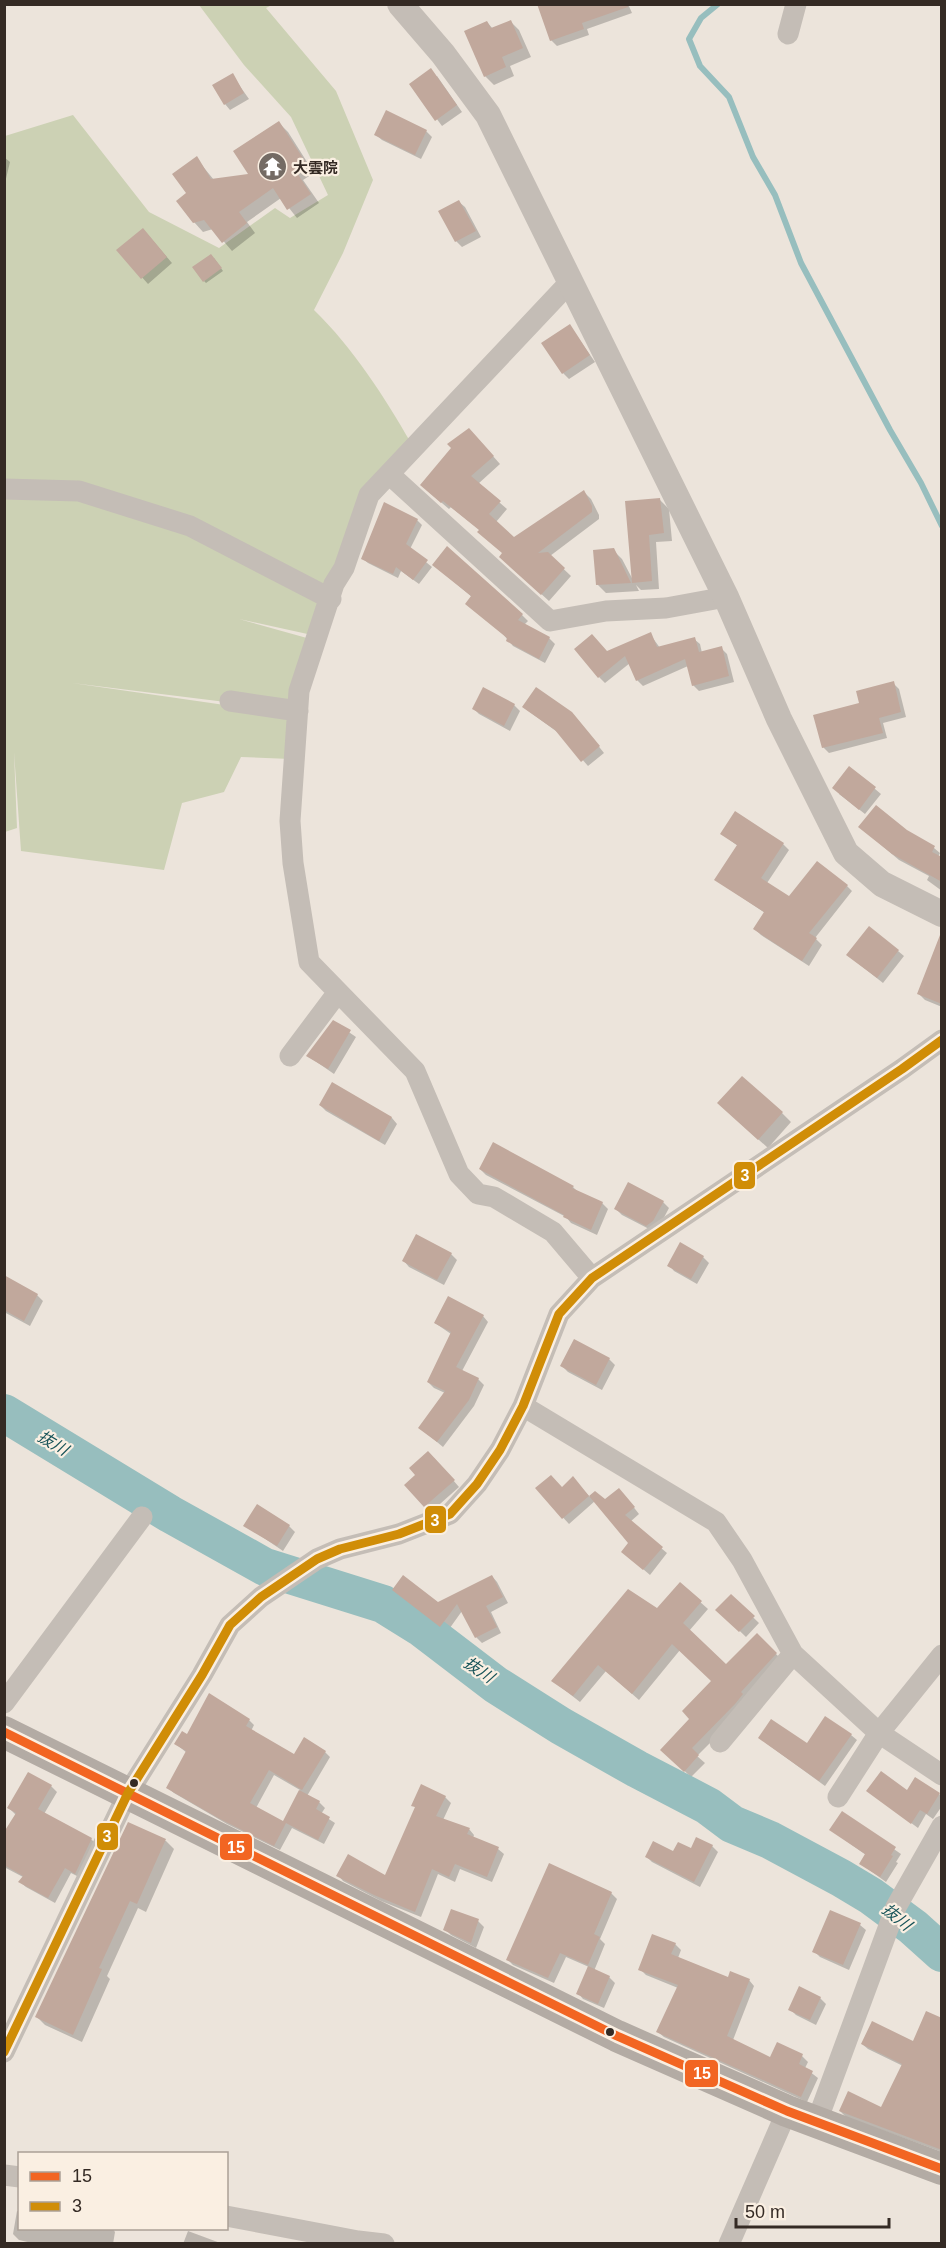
<svg xmlns="http://www.w3.org/2000/svg" width="946" height="2248" font-family="Helvetica,'Noto Sans JP',sans-serif">
<style>
.green{fill:#ccd1b4}
.shadow{fill:#0003;fill-rule:evenodd}
.lines{fill:none;stroke-linecap:round;stroke-linejoin:round}
.stream{stroke:#97bebe;stroke-width:6}
.river{stroke:#97bebe;stroke-width:38}
.building{fill:#c1a89c}
.minor{stroke:#c4bdb6;stroke-width:21}
.tertiary{stroke:#c4bdb6;stroke-width:26}
.primary{stroke:#b3aba4;stroke-width:32}
.bus-1-casing{stroke:#faefe2;stroke-width:14}
.bus-2-casing{stroke:#faefe2;stroke-width:14}
.bus-1{stroke:#f26522;stroke-width:9}
.bus-2{stroke:#d08d07;stroke-width:9}
.bus-dot{fill:#342a24;stroke:#faefe2;stroke-width:2}
.labels{text-anchor:middle;dominant-baseline:central;stroke-width:4.5;stroke-linejoin:round;paint-order:stroke}
.poi-label{font-size:15px;font-weight:bold;fill:#342a24;stroke:#faefe2;text-anchor:start}
.water-label{font-size:16px;font-style:italic;fill:#175358;stroke:#faefe2}
.line-badge{stroke:#faefe2;stroke-width:2}
.badge-label{font-size:16px;text-anchor:middle;font-weight:bold;fill:#fff}
</style>
<rect width="100%" height="100%" fill="#ece4db"/>
<path class="green" d="M199,5H272L266,8L336,91L373,180L343,253L314,310C353,348 384,396 411,443L390,474L312,635L239,619L314,640L298,711L72,683L295,715L290,759L241,757L224,792L182,803L164,870L21,851L14,752L17,828L5,832V136L73,115L149,212L219,248L275,208L290,218L328,195L291,117L244,65Z"/>
<path class="shadow" d="M548,4H628L632,13L587,29L589,35L557,46L551,40Z
M510,21L519,30L531,57L510,66L514,76L494,85L485,76L487,22L493,29Z
M232,75L249,99L230,110L225,104Z
M437,76L462,112L442,126L411,84Z
M279,123L288,132L314,173L303,180L319,203L297,218L281,198L247,222L255,233L232,251L213,229L203,232L194,222L188,193L196,158L214,180L250,176Z
M426,131L432,137L421,159L382,140L376,135Z
M4,157L10,162L4,187Z
M459,202L465,207L481,237L462,247L456,241Z
M148,235L172,263L148,284L118,250Z
M214,258L223,271L206,283L204,281Z
M570,326L595,362L569,379L563,373Z
M476,437L500,464L478,484L507,509L496,522L514,539L584,492L591,499L599,515V519L550,556L571,576L549,601L508,564L504,553L480,530L451,507L449,509L429,492Z
M660,500L669,509L672,541L656,542L659,589L641,590L636,585L639,591L606,593L597,584L613,550L622,559L633,580Z
M417,520L422,525L410,549L432,567L419,584L401,571L398,578L368,563L362,558Z
M447,548L522,615L528,621L524,625L549,638L555,644L545,663L513,646L472,597L434,565Z
M650,634L660,648L694,639L700,644L702,653L721,648L727,654L734,682L699,691L693,685L688,666L643,686L637,680L630,663L605,683L599,677L607,653Z
M893,683L899,689L906,717L883,723L887,738L829,753L823,747L861,704Z
M514,705L520,711L510,731L479,714L473,708Z
M523,707L577,719L604,753L588,766L560,734Z
M850,768L881,794L865,814L839,794Z
M907,831L934,848L940,853L938,857L942,859V891L927,880L929,876L899,860L866,832Z
M722,834L783,844L789,850L767,883L790,898L847,886L852,891L815,938L822,945L809,966L761,935L755,929L765,913L716,880L738,846Z
M898,951L904,956L883,983L854,960Z
M942,966V1007L925,1000L919,994Z
M334,1022L356,1037L334,1074L308,1056Z
M333,1084L392,1118L397,1124L385,1145L326,1111L320,1105Z
M728,1112L782,1113L791,1122L768,1148Z
M480,1169L573,1187L578,1192L602,1203L608,1209L597,1235L571,1223L566,1217L486,1175Z
M663,1202L669,1208L659,1227L653,1231L622,1215L616,1209Z
M451,1254L457,1260L444,1285L409,1267L404,1261Z
M703,1257L709,1263L697,1284L674,1271L669,1265Z
M4,1277L37,1295L43,1301L30,1326L4,1312Z
M483,1316L488,1322L462,1371L478,1379L484,1385L474,1406L443,1447L420,1428L445,1393L434,1388L428,1382L451,1334L435,1323Z
M609,1359L615,1365L602,1390L568,1372L562,1366Z
M434,1458L459,1487L431,1512L406,1485Z
M578,1484L590,1497L595,1493L605,1501L624,1495L639,1514L630,1522L667,1553L650,1575L629,1557L630,1543L595,1501L569,1524L537,1489L562,1488Z
M245,1525L289,1526L295,1532L283,1551Z
M492,1576L497,1582L508,1603L491,1612L501,1633L482,1643L476,1637L462,1611L447,1632L400,1595L438,1604Z
M680,1584L708,1609L689,1631L726,1666L757,1635L783,1661L742,1711L697,1756L705,1763L691,1777L662,1750L691,1719L713,1681L680,1650L639,1700L606,1671L580,1702L553,1681L657,1610Z
M731,1596L759,1623L746,1637L718,1610Z
M249,1720L254,1725L251,1731L294,1756L325,1752L330,1757L307,1796L319,1802L325,1808L321,1814L335,1823L324,1844L292,1828L280,1850L227,1824L174,1793L168,1788L187,1753L176,1744L187,1736ZM274,1775L300,1790L283,1823L256,1808Z
M851,1735L857,1740L825,1786L766,1743L808,1745Z
M916,1779L942,1796V1806L933,1819L926,1814L918,1828L868,1791L908,1793Z
M51,1786L57,1792L44,1814L91,1839L97,1845L81,1878L71,1873L55,1903L26,1887L20,1882L23,1877L4,1867V1835L16,1815L9,1808Z
M445,1797L451,1803L443,1820L469,1829L474,1835L473,1838L498,1849L504,1854L492,1882L460,1869L455,1882L438,1874L421,1917L381,1901L343,1881L338,1875L385,1877L416,1808L413,1805Z
M842,1813L901,1854L896,1862L898,1863L886,1882L861,1864L866,1855L831,1830Z
M129,1824L166,1841L174,1849L146,1912L138,1908L107,1976L110,1979L82,2042L45,2025L37,2017Z
M712,1846L718,1852L700,1887L652,1862L646,1856Z
M611,1893L617,1899L600,1939L605,1944L594,1971L609,1977L615,1983L604,2008L583,1999L578,1993L589,1967L566,1957L554,1983L513,1965L507,1959Z
M478,1921L484,1927L476,1948L451,1935L445,1929Z
M860,1925L866,1930L849,1970L820,1957L814,1951Z
M675,1944L681,1950L678,1958L729,1979L749,1980L754,1986L733,2040L771,2059L778,2044L802,2056L808,2062L805,2068L818,2078L807,2102L664,2037L658,2032L678,1988L646,1975L640,1969Z
M820,1998L826,2004L816,2025L796,2015L790,2009Z
M862,2044L942,2060V2152L846,2117L840,2111L882,2109L903,2066L868,2049Z
M17,2211L20,2212V2228H112L115,2232L113,2244H36L19,2240L13,2234Z
M188,2231L223,2244H183Z"/>
<g class="lines">
<path class="stream" d="M718,4L701,18L689,39L700,66L729,97L753,157L775,195L801,263L890,430L921,483L942,526"/>
<path class="river" d="M4,1413L170,1514L265,1567L383,1604L420,1627L496,1685L561,1726L637,1769L708,1806L732,1824L770,1840L841,1878L871,1896L913,1927L942,1953"/>
</g>
<path class="building" d="M537,4H628V7L582,23L584,29L550,41Z
M511,20L523,48L502,57L506,67L484,77L464,31L487,21L491,28Z
M431,68L457,105L435,121L409,84Z
M233,73L244,93L224,105L212,85Z
M386,110L427,130L415,155L374,135Z
M279,121L306,163L295,170L311,194L287,210L273,188L239,212L247,223L222,243L204,220L193,223L176,201L186,193L172,174L197,156L211,179L248,174L233,151Z
M459,200L476,231L455,242L438,211Z
M143,228L167,257L141,279L116,250Z
M211,254L222,268L203,282L192,267Z
M570,324L590,355L562,374L541,343Z
M469,428L494,456L471,476L501,501L489,514L514,537L584,490L592,506V512L538,553L548,552L565,568L541,595L499,557L502,553L477,532L479,530L443,501L441,503L420,485L451,448L447,444Z
M660,498L664,533L649,535L652,581L632,583L625,501Z
M384,502L418,519L406,544L428,560L413,580L396,567L393,574L361,559Z
M447,546L523,614L518,620L550,637L539,659L506,641L507,638L465,604L471,596L432,565Z
M614,548L631,583L596,585L593,550Z
M651,632L657,647L695,637L699,652L722,646L729,676L692,686L685,659L636,681L625,656L598,678L574,649L592,634L607,651Z
M894,681L901,712L879,718L883,733L822,748L813,715L859,703L856,691Z
M483,687L515,704L504,726L472,709Z
M536,687L572,712L600,746L581,762L555,730L522,707Z
M849,766L876,787L859,810L832,788Z
M876,805L907,830L935,846L932,852L942,857V882L892,854L858,827Z
M735,811L784,843L761,878L789,896L817,861L848,885L809,933L817,938L802,961L753,929L764,912L714,880L737,845L720,834Z
M869,926L899,950L877,978L846,955Z
M940,935L942,936V1004L917,994Z
M333,1020L351,1030L328,1069L306,1056Z
M742,1076L783,1112L758,1140L717,1103Z
M332,1082L392,1117L379,1141L319,1105Z
M493,1142L574,1186L572,1188L603,1202L591,1230L563,1217L564,1215L479,1169Z
M628,1182L664,1201L653,1221L646,1226L614,1209Z
M416,1234L452,1253L437,1280L402,1261Z
M680,1242L704,1256L691,1279L667,1266Z
M4,1275L38,1294L24,1321L4,1310Z
M448,1296L484,1315L456,1367L479,1378L469,1400L437,1442L418,1428L445,1391L427,1382L451,1332L434,1323Z
M574,1339L610,1358L596,1385L560,1366Z
M428,1451L455,1480L424,1507L404,1485L415,1475L409,1468Z
M551,1475L562,1487L573,1476L589,1496L562,1519L535,1488Z
M619,1488L635,1507L625,1515L663,1547L643,1570L621,1552L628,1543L589,1496L595,1491L605,1499Z
M257,1504L290,1525L277,1546L243,1526Z
M403,1575L438,1602L492,1575L503,1597L486,1606L497,1627L475,1638L457,1604L440,1627L392,1590Z
M680,1582L702,1601L683,1623L726,1664L757,1633L777,1653L741,1692L743,1694L735,1704L692,1748L699,1755L684,1772L660,1750L689,1719L682,1711L711,1681L672,1644L632,1694L598,1665L573,1696L551,1681L628,1589L657,1608Z
M731,1594L755,1616L739,1632L715,1610Z
M209,1693L250,1719L246,1726L294,1754L304,1737L326,1751L302,1790L269,1770L250,1803L283,1821L299,1790L320,1801L316,1809L330,1817L318,1840L286,1823L274,1846L220,1819L166,1788L186,1751L174,1744L182,1731L187,1734Z
M825,1716L852,1734L819,1781L758,1738L771,1719L807,1743Z
M881,1771L907,1790L915,1777L940,1793L927,1814L920,1810L911,1824L866,1791Z
M28,1772L52,1785L38,1809L92,1838L75,1874L65,1868L48,1898L18,1882L23,1876L4,1865V1832L16,1813L7,1808Z
M421,1784L446,1796L436,1816L470,1828L467,1834L499,1847L487,1877L455,1864L449,1877L432,1869L415,1912L374,1895L336,1876L348,1854L385,1875L415,1807L411,1806Z
M842,1811L896,1847L891,1855L893,1856L880,1877L859,1864L865,1854L829,1830Z
M128,1822L166,1839L137,1904L130,1901L99,1968L102,1969L73,2035L35,2017Z
M696,1837L713,1845L694,1882L645,1857L653,1841L673,1851L678,1842L691,1848Z
M549,1863L612,1892L594,1934L600,1937L588,1965L560,1953L548,1978L506,1960Z
M451,1909L479,1919L471,1943L443,1930Z
M830,1910L861,1923L843,1965L812,1952Z
M652,1934L676,1943L671,1954L728,1977L730,1971L750,1979L727,2036L770,2057L777,2042L803,2054L799,2064L813,2071L801,2097L656,2032L678,1985L638,1970Z
M588,1966L610,1976L598,2004L576,1994Z
M799,1986L821,1997L810,2020L788,2010Z
M926,2011L942,2018V2150L839,2111L848,2091L881,2107L902,2064L861,2044L872,2021L913,2041Z"/>
<g class="lines">
<path class="minor" d="M788,34L796,4
M570,282L369,495L344,568L334,584L299,691L290,821L293,863L309,962L415,1071L459,1174L478,1194L494,1197L553,1232L592,1278
M389,474L550,621L606,611L666,608L726,597
M4,489L79,491L190,526L331,599
M230,701L298,711
M290,1056L338,992
M523,1406L716,1522L742,1560L793,1654L879,1733L942,1775
M4,1703L142,1517
M720,1742L793,1654
M838,1797L879,1733L942,1655
M4,2052L128,1793L202,1675L230,1625L261,1597L317,1559L340,1549L399,1534L450,1514L477,1484L500,1450L523,1406L559,1314L592,1278L902,1069L942,1040
M817,2121L896,1907L942,1826
M4,2175L20,2177
M226,2216L358,2241L384,2244
M729,2244L787,2111"/>
<path class="tertiary" d="M400,4L443,54L488,115L726,597L779,719L846,853L882,884L942,914"/>
<path class="primary" d="M4,1732L617,2036L787,2111L942,2169"/>
<defs>
<path id="bus-1" d="M4,1732L617,2036L787,2111L942,2169"/>
<path id="bus-2" d="M4,2052L128,1793L202,1675L230,1625L261,1597L317,1559L340,1549L399,1534L450,1514L477,1484L500,1450L523,1406L559,1314L592,1278L902,1069L942,1040"/>
</defs>
<use href="#bus-1" class="bus-1-casing"/>
<use href="#bus-2" class="bus-2-casing"/>
<use href="#bus-1" class="bus-1"/>
<use href="#bus-2" class="bus-2"/>
</g>
<defs>
<symbol id="temple-disc" viewBox="-11 -11 22 22"><circle r="9.5" fill="#746b64" stroke="#faefe2"/><path d="M0-6L5-2H3V0L6.5 2.5H4V6H1.5V3h-3V6H-4V2.5H-6.5L-3 0V-2H-5Z" fill="#fff"/></symbol>
</defs>
<g fill-rule="evenodd">
<use href="#temple-disc" x="256" y="150" width="33" height="33"/>
</g>
<g class="bus-dot">
<circle cx="134" cy="1783" r="5"/>
<circle cx="610" cy="2032" r="5"/>
</g>
<g class="labels">
<g class="poi-label">
<text x="293" y="167">大雲院</text>
</g>
<g class="water-label">
<text transform="translate(53 1443) rotate(31)">抜川</text>
<text transform="translate(479 1670) rotate(34)">抜川</text>
<text transform="translate(897 1917) rotate(39)">抜川</text>
</g>
</g>
<g class="line-badge">
<rect x="733" y="1161" width="23" height="29" rx="6" fill="#d08d07"/>
<rect x="424" y="1505" width="23" height="29" rx="6" fill="#d08d07"/>
<rect x="96" y="1822" width="23" height="29" rx="6" fill="#d08d07"/>
<rect x="219" y="1833" width="34" height="28" rx="6" fill="#f26522"/>
<rect x="684" y="2059" width="35" height="29" rx="6" fill="#f26522"/>
</g>
<g class="badge-label">
<text x="745" y="1181">3</text>
<text x="435" y="1526">3</text>
<text x="107" y="1842">3</text>
<text x="236" y="1853">15</text>
<text x="702" y="2079">15</text>
</g>
<rect width="946" height="2248" fill="none" stroke="#342a24" stroke-width="12"/>
<rect x="18" y="2152" width="210" height="78" fill="#faefe2" stroke="#aba096" stroke-width="1.5"/>
<rect x="30" y="2172" width="30" height="9" fill="#f26522" stroke="#aba096" stroke-width="1.5"/>
<text x="72" y="2182" font-size="18" fill="#342a24">15</text>
<rect x="30" y="2202" width="30" height="9" fill="#d08d07" stroke="#aba096" stroke-width="1.5"/>
<text x="72" y="2212" font-size="18" fill="#342a24">3</text>
<path d="M736 2218v9h153v-9" fill="none" stroke="#342a24" stroke-width="3"/>
<text x="745" y="2218" font-size="18" fill="#342a24" stroke="#faefe2" stroke-width="4.5" paint-order="stroke">50 m</text>
</svg>
